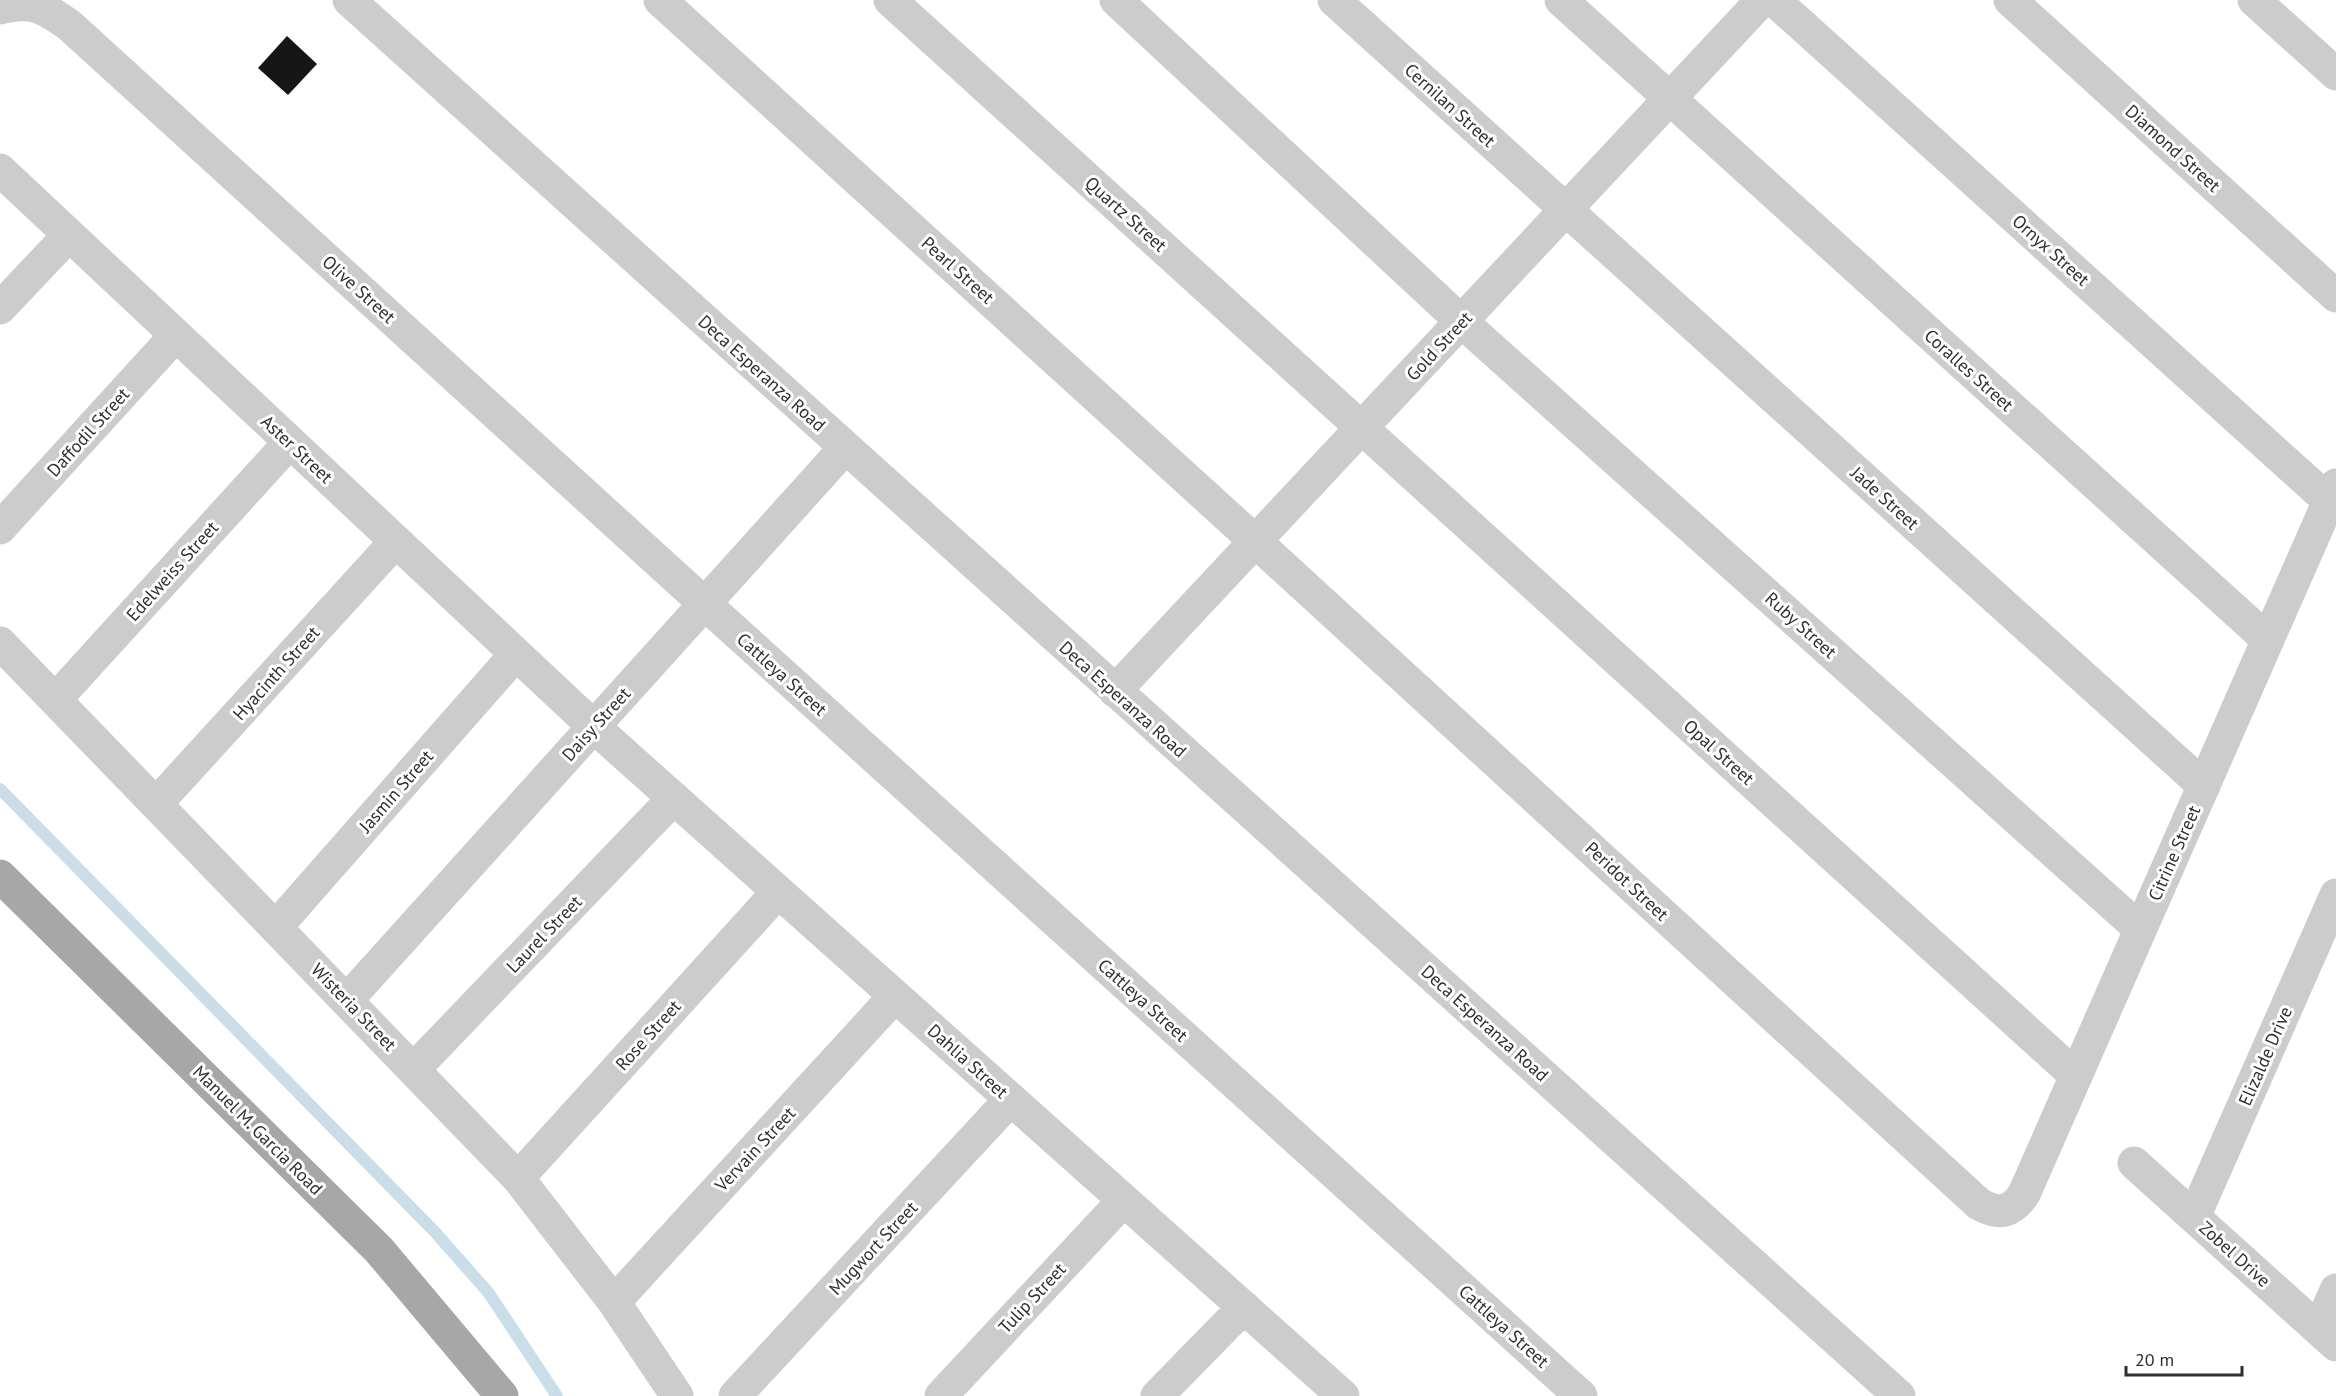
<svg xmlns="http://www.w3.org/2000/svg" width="2336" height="1396" font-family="'PT Sans',sans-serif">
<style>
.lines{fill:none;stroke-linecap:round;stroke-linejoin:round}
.stream{stroke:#cbdde9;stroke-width:12}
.building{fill:#161616}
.minor{stroke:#ccc;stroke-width:33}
.major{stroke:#a7a7a7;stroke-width:33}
.labels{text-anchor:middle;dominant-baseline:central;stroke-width:6;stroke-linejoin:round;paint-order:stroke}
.street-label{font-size:18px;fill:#2f2f2f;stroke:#fff}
</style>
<rect width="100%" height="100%" fill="#fff"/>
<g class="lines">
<path class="stream" d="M0,789L434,1231L488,1292L557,1396"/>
</g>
<path class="building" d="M287,36L317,64L288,95L258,68Z"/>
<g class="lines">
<path class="minor" d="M349,0L1899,1396
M660,0L1255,541L1979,1204C1999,1215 2011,1213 2024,1194L2336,485
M890,0L2076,1076
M1116,0L1462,322L2140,929
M1334,0L2204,786
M1561,0L2268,640
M1774,0L2329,501
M2010,0L2336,296
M2254,0L2336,74
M0,8C32,0 43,7 69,25L705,604L1581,1396
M0,170L594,727L1343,1396
M0,308L69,235
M0,528L176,335
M0,643L518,1178L614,1302L677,1396
M1115,691L1762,0
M55,700L290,442
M156,804L396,541
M276,927L516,654
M347,1000L845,448
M414,1069L674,798
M2134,1163L2336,1345
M518,1178L778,892
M2194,1217L2336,895
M614,1302L895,996
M2319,1329L2336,1290
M735,1396L1011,1099
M941,1396L1124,1200
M1157,1396L1244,1307"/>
<path class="major" d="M0,876L379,1250L502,1396"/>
</g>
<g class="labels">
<g class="street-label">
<text transform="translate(1450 105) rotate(42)">Cernilan Street</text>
<text transform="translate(2173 148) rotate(42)">Diamond Street</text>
<text transform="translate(1126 214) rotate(42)">Quartz Street</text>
<text transform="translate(2051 250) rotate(42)">Ornyx Street</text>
<text transform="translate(958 270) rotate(42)">Pearl Street</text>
<text transform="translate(359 289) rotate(42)">Olive Street</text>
<text transform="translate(1439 346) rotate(-47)">Gold Street</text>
<text transform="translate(1969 370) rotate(42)">Coralles Street</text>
<text transform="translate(762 373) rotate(42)">Deca Esperanza Road</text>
<text transform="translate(88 432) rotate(-48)">Daffodil Street</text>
<text transform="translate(297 449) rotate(43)">Aster Street</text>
<text transform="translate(1885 498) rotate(42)">Jade Street</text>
<text transform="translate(172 571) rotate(-48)">Edelweiss Street</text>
<text transform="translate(1801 625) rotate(42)">Ruby Street</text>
<text transform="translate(276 673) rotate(-48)">Hyacinth Street</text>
<text transform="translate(782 674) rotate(42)">Cattleya Street</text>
<text transform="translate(1123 699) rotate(42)">Deca Esperanza Road</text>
<text transform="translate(596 724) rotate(-48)">Daisy Street</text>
<text transform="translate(1719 752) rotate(42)">Opal Street</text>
<text transform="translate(396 791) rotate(-49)">Jasmin Street</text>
<text transform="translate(2174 853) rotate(-66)">Citrine Street</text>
<text transform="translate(1627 881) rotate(43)">Peridot Street</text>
<text transform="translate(544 934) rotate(-46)">Laurel Street</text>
<text transform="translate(1143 1000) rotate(42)">Cattleya Street</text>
<text transform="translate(354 1007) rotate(46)">Wisteria Street</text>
<text transform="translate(1485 1023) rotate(42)">Deca Esperanza Road</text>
<text transform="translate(648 1035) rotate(-48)">Rose Street</text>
<text transform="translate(2265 1056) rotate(-66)">Elizalde Drive</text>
<text transform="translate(968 1061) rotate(42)">Dahlia Street</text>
<text transform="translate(258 1130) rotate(45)">Manuel M. Garcia Road</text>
<text transform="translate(755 1149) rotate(-47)">Vervain Street</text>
<text transform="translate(873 1248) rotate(-47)">Mugwort Street</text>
<text transform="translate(2235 1254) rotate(42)">Zobel Drive</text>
<text transform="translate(1032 1298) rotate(-47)">Tulip Street</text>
<text transform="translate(1504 1326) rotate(42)">Cattleya Street</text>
</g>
</g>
<path d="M2126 1366v9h116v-9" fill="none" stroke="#2f2f2f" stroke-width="3"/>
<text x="2135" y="1366" font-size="18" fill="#2f2f2f" stroke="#ffffff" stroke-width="4.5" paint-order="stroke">20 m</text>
</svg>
